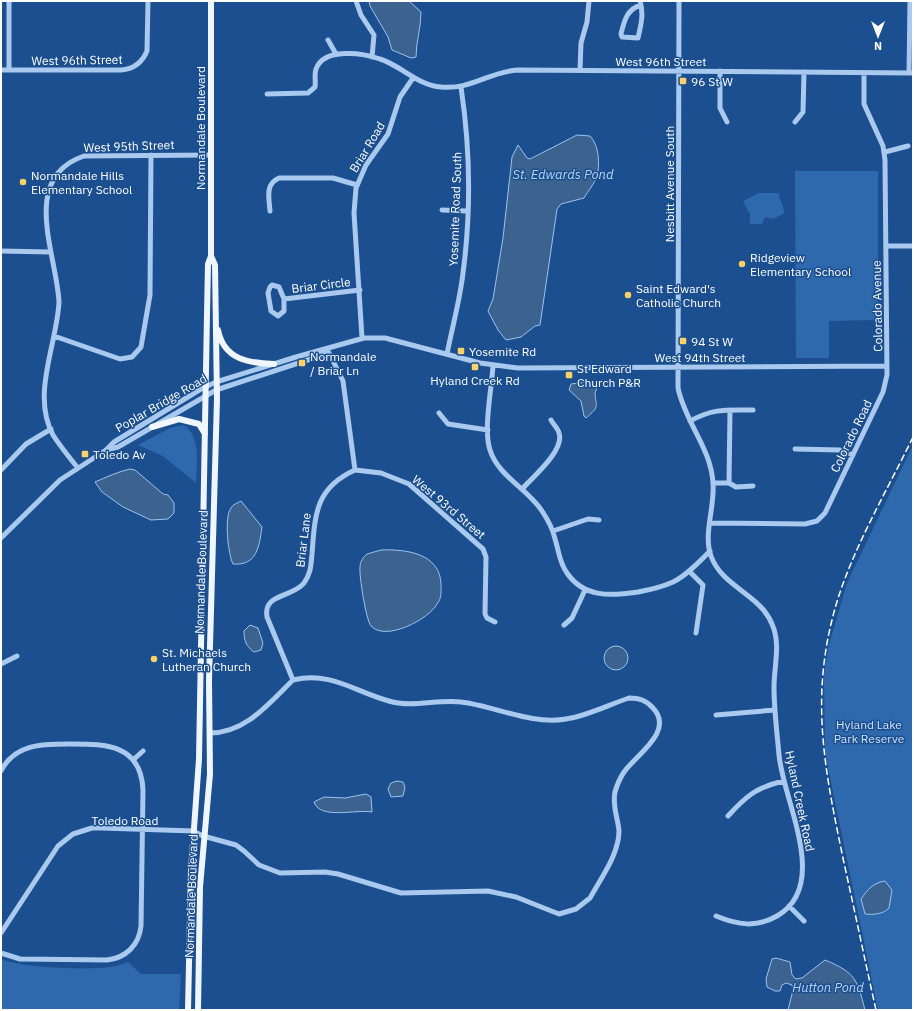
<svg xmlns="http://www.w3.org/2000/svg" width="914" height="1011" font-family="'IBM Plex Sans',sans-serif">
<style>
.green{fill:#2e69ad}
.water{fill:#3c6290;stroke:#9cc4f0}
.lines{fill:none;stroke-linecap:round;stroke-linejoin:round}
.minor{stroke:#a9c9ee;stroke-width:5}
.major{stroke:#f0f6ff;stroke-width:6}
.rail{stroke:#fff;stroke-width:1.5;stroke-dasharray:7 3;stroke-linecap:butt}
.poi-dot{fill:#ffd166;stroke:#1b4f8f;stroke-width:1.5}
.labels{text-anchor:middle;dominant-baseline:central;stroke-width:3;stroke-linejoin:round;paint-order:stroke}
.street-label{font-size:12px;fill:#fff;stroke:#1b4f8f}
.poi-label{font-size:12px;fill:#fff;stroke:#1b4f8f;text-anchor:start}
.park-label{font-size:12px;fill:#cfe3fa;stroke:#1b4f8f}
.water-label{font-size:13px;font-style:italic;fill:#b5d3f5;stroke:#1b4f8f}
</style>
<rect width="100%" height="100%" fill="#1b4f8f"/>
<path class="green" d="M795,171H878V320L829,321V358H796Z
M759,193H779C779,201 784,204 784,213L774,219L765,217L762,224H750V215L743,201Z
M183,425C202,435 196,465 196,483L163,456L138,445L170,428Z
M913,445V1010H878L825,753L824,676L828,648L847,583Z
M1,959C21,968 94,971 116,966C120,965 124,963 128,962L141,974H181L179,1010H1Z"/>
<path class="water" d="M369,1H409L421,12C421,28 416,42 416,57L411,58L392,50L388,37L370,6Z
M577,135L590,136C599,145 600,164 597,176C595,183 588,191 584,198L561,204L557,209L540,325L535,326L521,337L506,340L498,330L488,311L493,299L503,238L512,157L518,145L527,158L530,159Z
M587,382L595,383L597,388L595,393C596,408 600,406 586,418L584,416L581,401L569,390L571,384Z
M130,469L135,470L163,494L168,495L174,503V513L168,519L151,520L123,507L102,492L95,482C107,477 117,472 130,469Z
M241,501L262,527C259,547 257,566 233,564C228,554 224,517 231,508C233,504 238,503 241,501Z
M381,550C405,549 440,553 441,584C441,591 442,598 437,604C429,619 386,642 371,626C366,620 359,576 360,567C360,562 363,557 367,554Z
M250,625L258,628L263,643L261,650L254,652C246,646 244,641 244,631Z
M604 658a12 12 0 1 1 24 0a12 12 0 1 1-24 0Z
M397,781L403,782L405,787L403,796L391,797L388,789L391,783Z
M366,794L371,797L372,812C356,809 320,820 314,802L324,797L345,798Z
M885,881L892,890L889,908C884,914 873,915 865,914L861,899C868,889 873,883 885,881Z
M776,958L790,962L792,975L796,979L802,978L825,960C856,973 857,979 865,1010H788L793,990L792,985L786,983L782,985L780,991H775L767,987L766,979L772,959Z"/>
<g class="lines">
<path class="minor" d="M9,1V70
M356,1L361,15L374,35L372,57
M640,1C644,15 641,24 638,38L622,37L621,34C624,21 627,9 641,5
M679,1L678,388C685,422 711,448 713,483C715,507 703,534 711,556C722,587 760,594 772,624C781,644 774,666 774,687C774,710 777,732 779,755C783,801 831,885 777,916C756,928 738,925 716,916
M328,40L336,54
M1,70H121C134,69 142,63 147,51L148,1
M580,70L581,43L587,22L589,1
M720,71V108L727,122
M909,73L910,1
M267,94L308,93L315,87C316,81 314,75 316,69C324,47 363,53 380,59C402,66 417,85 441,87C471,90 489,72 517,70L913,73
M795,122L803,112L804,72
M885,152L908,146
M442,210L467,211
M270,211C269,198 265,184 279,178H333L357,185
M886,246H913
M1,251L50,252
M272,285L279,287L284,299V311L278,316L271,311L268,293L270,287Z
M284,299L360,290
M54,336L120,359L132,357L141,347L150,295L151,155
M362,338L354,213L356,188L366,165L388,134L400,97L413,78
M447,354C452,328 460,300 463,273C471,213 470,147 461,87
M493,365C492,388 483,429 490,450C498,476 528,489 542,511C548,520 553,529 555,539C559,551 559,562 567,573C584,598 611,596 638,592C649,590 662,587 673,582C687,575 699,562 710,551
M439,413L448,424L488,430
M690,421C714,408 726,410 753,410
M795,449L840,450L853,455
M106,450L118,447L216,390L323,355L327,349
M77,467C69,457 60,446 53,435C31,395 57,344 59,302C57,255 19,178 84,156L211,155
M1,470L26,444L51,429
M355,470L381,473L409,484L483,549L486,557L485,614L487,618L495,622
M713,483H729L736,487L753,486
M729,483L730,410
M523,488C533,477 565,450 559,433C558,428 553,424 551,420
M711,523L805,524L817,521L825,513L883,392L887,375L885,160L883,146L864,104V73
M553,531L588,519L599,520
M1,538L60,480L106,450L114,442L201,389L216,382L296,357L364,338H385L480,363L518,368L887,366
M689,571L703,585L696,633
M564,625L572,618L585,590
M1,664L17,656
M293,680L267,617C263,593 292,598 304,583C311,574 311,564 312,554C315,515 315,488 355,470L343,381L327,349
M716,715L775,710
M133,760L143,751
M1,771C15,743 44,744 71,744C107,744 141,745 143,790L141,926C139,945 126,958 107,960L20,959L1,953
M728,816C746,796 757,787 784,781
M789,906L804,921
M1,933L58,846L73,834L92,828H102L193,831L203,836L236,845L244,851L259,865L280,873L325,872L338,874L401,893L488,891L516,897L559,914L576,909L590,898C601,878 619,854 619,831C618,818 612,806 615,792C617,785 620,778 624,772C636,755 675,731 653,708C646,700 639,698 629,698C608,705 587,716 566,719C531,725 495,706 461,702C438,699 412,708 389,701C355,692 331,671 293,680C269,703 246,733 210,733"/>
<path class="major" d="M218,330C224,360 249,363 274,364
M152,427L179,419L199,424L205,434
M188,1010L191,870L199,759L207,314L208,264L211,256
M198,1010L200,887L210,774L209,681L217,399L215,265L211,256V1"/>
<path class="rail" d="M876,1010C865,961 855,912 844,863C826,776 810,704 833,616C848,556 886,493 913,437"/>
</g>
<g class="poi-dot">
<rect x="679" y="77" width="8" height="8" rx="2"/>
<circle cx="23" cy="182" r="4"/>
<circle cx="742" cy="264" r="4"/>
<circle cx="628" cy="295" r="4"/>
<rect x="679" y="337" width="8" height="8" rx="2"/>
<rect x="457" y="347" width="8" height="8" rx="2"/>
<rect x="298" y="359" width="8" height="8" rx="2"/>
<rect x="471" y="363" width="8" height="8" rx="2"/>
<rect x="565" y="371" width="8" height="8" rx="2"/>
<rect x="81" y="450" width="8" height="8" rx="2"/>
<circle cx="154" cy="659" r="4"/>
</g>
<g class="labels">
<g class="street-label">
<text transform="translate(77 60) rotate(-1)">West 96th Street</text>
<text x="661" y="61">West 96th Street</text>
<text transform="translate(200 128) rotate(-90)">Normandale Boulevard</text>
<text transform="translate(129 146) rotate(-2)">West 95th Street</text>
<text transform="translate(367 147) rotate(-59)">Briar Road</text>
<text transform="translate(669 184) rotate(-90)">Nesbitt Avenue South</text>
<text transform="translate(455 209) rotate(-88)">Yosemite Road South</text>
<text transform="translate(321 285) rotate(-7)">Briar Circle</text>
<text transform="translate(877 306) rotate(-91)">Colorado Avenue</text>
<text x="700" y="357">West 94th Street</text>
<text transform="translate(161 403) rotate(-30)">Poplar Bridge Road</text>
<text transform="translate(851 436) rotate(-64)">Colorado Road</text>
<text transform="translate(449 507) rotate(40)">West 93rd Street</text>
<text transform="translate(303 540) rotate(-83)">Briar Lane</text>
<text transform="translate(201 572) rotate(-88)">Normandale Boulevard</text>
<text transform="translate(800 801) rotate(78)">Hyland Creek Road</text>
<text x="125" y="820">Toledo Road</text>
<text transform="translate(191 896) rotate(-88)">Normandale Boulevard</text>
</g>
<g class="poi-label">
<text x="691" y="81">96 St W</text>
<text x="31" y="175">Normandale Hills<tspan x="31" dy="14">Elementary School</tspan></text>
<text x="750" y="257">Ridgeview<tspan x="750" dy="14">Elementary School</tspan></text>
<text x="636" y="288">Saint Edward's<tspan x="636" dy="14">Catholic Church</tspan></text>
<text x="691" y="341">94 St W</text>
<text x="469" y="351">Yosemite Rd</text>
<text x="310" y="356">Normandale<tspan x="310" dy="14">/ Briar Ln</tspan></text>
<text x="577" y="368">St Edward<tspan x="577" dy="14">Church P&amp;R</tspan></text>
<text x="475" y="380" text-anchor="middle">Hyland Creek Rd</text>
<text x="93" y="454">Toledo Av</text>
<text x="162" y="652">St. Michaels<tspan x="162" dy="14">Lutheran Church</tspan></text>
</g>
<g class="park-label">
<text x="869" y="724">Hyland Lake<tspan x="869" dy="14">Park Reserve</tspan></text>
</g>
<g class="water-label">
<text x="563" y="174">St. Edwards Pond</text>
<text x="828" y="987">Hutton Pond</text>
</g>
</g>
<rect width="914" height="1011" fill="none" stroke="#ffffff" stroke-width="4"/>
<g transform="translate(878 36) rotate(180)" stroke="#1b4f8f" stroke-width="3" paint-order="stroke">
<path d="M0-3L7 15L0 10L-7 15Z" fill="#ffffff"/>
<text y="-6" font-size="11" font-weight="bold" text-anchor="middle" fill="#ffffff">N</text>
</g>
</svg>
